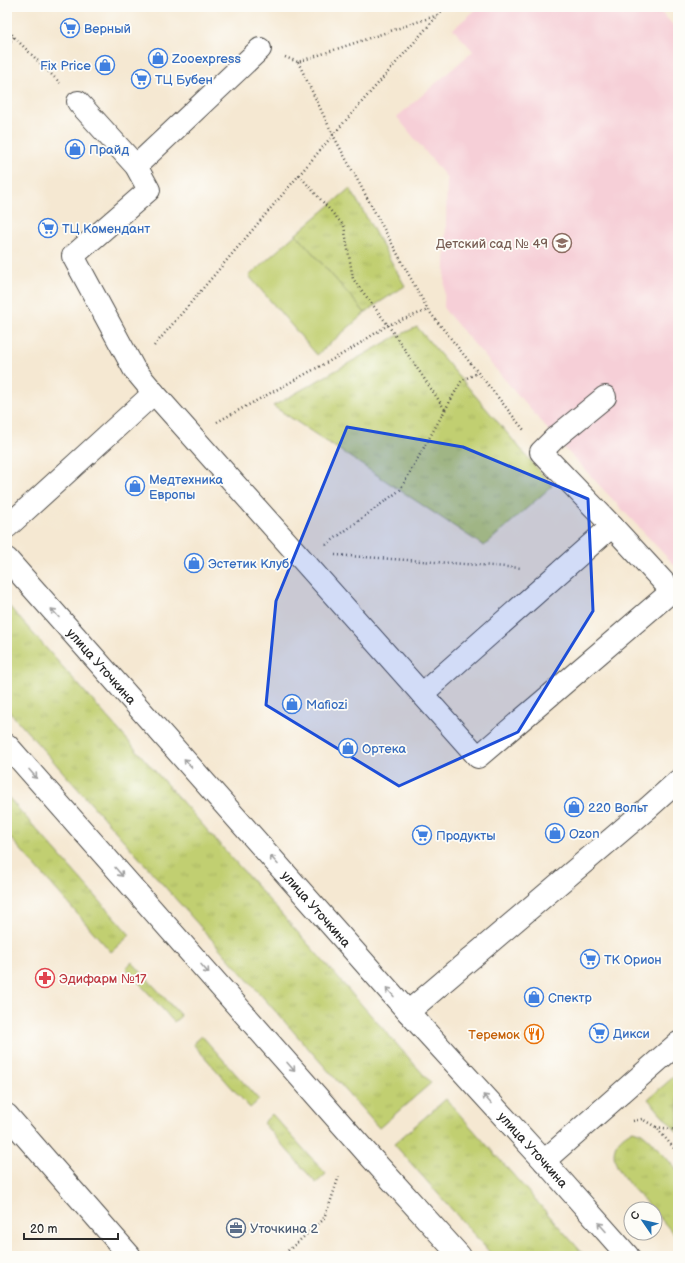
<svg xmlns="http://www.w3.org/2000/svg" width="685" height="1263" viewBox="0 0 685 1263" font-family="'Balsamiq Sans',sans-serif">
<defs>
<pattern id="grass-tufts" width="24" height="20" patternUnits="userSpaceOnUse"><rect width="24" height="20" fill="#c1cf71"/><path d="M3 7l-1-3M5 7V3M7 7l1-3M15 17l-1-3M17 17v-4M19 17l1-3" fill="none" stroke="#a6b262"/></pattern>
</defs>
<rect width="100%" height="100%" fill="#fdfcf7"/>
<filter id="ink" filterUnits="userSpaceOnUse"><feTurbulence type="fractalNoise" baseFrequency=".025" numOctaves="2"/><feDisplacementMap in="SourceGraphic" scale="8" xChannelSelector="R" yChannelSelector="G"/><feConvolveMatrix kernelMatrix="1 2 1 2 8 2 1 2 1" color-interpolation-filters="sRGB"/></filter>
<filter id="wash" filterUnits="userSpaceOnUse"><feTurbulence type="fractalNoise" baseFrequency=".012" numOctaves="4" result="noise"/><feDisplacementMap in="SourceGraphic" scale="16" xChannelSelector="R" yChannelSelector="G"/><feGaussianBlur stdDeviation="0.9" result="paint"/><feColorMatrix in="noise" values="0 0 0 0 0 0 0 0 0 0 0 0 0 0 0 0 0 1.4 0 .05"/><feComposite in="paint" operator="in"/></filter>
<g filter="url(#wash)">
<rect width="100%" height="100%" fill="#f5e8d2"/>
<path fill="#f6cfd7" d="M479 7H657L678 31V569L555 438 444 309 447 178 397 117 473 51 453 29Z"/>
<path fill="url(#grass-tufts)" stroke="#767d4e" d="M350 188 405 286 374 306 365 313 296 234Z
M417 327 552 486 484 546 273 406 395 337Z
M7 604 431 1083 379 1128 7 709Z
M7 796 130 935 111 952 7 834Z
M132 962 181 1016 174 1022 126 968Z
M202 1036 259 1100 250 1108 193 1044Z
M678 1073V1133L648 1099Z
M446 1099 585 1256H493L394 1144Z
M272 1114 326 1174 316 1183 263 1123Z
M633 1130 642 1133 652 1142 678 1171V1239L655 1212V1209H652C633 1187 589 1152 633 1130Z"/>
<path fill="#c1cf71" stroke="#767d4e" d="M296 234 365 313 317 355 249 276Z"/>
</g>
<g filter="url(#ink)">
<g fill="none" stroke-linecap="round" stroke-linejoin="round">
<g stroke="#494744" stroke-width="24">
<g id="minor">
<path d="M78 102 136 166 149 190 73 256 134 369 154 393"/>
<path d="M136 166 260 49"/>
<path d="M605 397 555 438 541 452 612 526"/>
<path d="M7 527 154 393 478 757 672 591 678 593"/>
<path id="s1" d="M7 559 408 1012 544 1161 628 1256"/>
<path d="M422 694 612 526 672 591"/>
<path d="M7 745 366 1152 460 1256"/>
<path d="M408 1012 648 808 678 781"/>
<path d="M7 1115 130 1256"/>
<path d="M544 1161 678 1043"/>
</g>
</g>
<path stroke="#494744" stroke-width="2.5" stroke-dasharray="1 3" stroke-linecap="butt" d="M7 28 14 37 60 83
M8 44 14 37
M285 57 298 62 438 15
M298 62 333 135 428 310 524 430
M299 175 344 226 353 279 388 325 446 411
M154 346 333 135 445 7
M217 422 348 351 388 325 428 310
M326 545 400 490 462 380 478 373
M335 555 522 568
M633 1121 642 1119 656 1127 678 1153
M656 1127 678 1130
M282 1256 323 1220 330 1203 339 1176"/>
<use href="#minor" stroke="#fff" stroke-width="22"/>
</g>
<defs><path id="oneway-shaft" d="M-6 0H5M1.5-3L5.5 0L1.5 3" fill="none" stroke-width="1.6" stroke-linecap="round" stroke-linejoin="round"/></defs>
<g stroke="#a0a0a0">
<use href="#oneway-shaft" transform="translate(55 613) rotate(-132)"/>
<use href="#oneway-shaft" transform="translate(188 763) rotate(-132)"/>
<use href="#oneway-shaft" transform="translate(33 774) rotate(49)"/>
<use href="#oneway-shaft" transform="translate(274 860) rotate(-132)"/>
<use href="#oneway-shaft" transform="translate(119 872) rotate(49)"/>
<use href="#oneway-shaft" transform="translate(205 969) rotate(49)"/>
<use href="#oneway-shaft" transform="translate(390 992) rotate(-131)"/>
<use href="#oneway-shaft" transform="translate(291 1067) rotate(49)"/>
<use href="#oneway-shaft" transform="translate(487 1099) rotate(-132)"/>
<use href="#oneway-shaft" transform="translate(602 1227) rotate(-132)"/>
</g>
</g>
<path fill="#1d4ed8" fill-opacity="0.2" stroke="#1d4ed8" stroke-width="3" stroke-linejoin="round" d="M347 427 463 447 588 499 593 611 518 732 399 786 266 705 276 601Z"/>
<defs>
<g id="supermarket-ring" transform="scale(1)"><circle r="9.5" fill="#fdfcf7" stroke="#3f7fe0" stroke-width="1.5"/><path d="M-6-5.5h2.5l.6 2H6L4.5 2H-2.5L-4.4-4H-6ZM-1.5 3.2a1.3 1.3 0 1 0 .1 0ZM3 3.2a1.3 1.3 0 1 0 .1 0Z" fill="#3f7fe0"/></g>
<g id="shop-ring" transform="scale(1)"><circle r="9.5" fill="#fdfcf7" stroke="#3f7fe0" stroke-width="1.5"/><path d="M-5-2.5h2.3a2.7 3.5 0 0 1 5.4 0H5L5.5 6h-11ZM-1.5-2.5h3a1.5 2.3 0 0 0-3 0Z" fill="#3f7fe0"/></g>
<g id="school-ring" transform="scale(1)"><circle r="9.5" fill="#fdfcf7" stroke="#8d6e63" stroke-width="1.5"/><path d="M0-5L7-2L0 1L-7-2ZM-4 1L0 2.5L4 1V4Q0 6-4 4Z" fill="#8d6e63"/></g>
<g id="pharmacy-ring" transform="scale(1)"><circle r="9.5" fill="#fdfcf7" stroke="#e0444e" stroke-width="1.5"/><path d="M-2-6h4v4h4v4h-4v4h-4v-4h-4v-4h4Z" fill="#e0444e"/></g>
<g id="restaurant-ring" transform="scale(1)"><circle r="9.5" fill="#fdfcf7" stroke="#e8710a" stroke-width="1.5"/><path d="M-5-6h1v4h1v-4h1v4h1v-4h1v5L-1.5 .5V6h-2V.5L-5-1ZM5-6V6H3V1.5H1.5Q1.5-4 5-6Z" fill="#e8710a"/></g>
<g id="office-ring" transform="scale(1)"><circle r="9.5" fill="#fdfcf7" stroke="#5c6f8a" stroke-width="1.5"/><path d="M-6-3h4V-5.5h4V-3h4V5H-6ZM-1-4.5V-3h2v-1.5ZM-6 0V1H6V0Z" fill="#5c6f8a"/></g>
</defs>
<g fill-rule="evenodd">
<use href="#supermarket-ring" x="70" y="28"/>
<use href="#shop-ring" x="158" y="58"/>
<use href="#shop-ring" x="105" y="65"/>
<use href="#supermarket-ring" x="141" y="79"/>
<use href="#shop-ring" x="75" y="149"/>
<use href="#supermarket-ring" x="48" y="228"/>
<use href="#school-ring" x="562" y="243"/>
<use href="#shop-ring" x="135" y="486"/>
<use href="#shop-ring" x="194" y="563"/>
<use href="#shop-ring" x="292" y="704"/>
<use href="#shop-ring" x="348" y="748"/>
<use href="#shop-ring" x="574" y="807"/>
<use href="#shop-ring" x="555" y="833"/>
<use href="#supermarket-ring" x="422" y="835"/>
<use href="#supermarket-ring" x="590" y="959"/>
<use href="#pharmacy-ring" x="45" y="978"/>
<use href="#shop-ring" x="534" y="997"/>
<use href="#supermarket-ring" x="599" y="1033"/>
<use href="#restaurant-ring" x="534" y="1034"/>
<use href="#office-ring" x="236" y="1228"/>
</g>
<g text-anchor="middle" stroke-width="3.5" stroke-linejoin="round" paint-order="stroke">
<g font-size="13" fill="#366cbe" stroke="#fdfcf7" text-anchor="start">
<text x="84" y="33">Верный</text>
<text x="172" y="63">Zooexpress</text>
<text x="91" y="70" text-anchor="end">Fix Price</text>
<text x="155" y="84">ТЦ Бубен</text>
<text x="89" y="154">Прайд</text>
<text x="62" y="233">ТЦ Комендант</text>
<text x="149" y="484">Медтехника<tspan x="149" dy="15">Европы</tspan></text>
<text x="208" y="568">Эстетик Клуб</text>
<text x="306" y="709">Mafiozi</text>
<text x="362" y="753">Ортека</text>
<text x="588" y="812">220 Вольт</text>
<text x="569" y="838">Ozon</text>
<text x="436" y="840">Продукты</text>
<text x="604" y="964">ТК Орион</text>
<text x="548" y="1002">Спектр</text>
<text x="613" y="1038">Дикси</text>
</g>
<g font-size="13" fill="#785e54" stroke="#fdfcf7" text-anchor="end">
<text x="548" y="248">Детский сад № 49</text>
</g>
<g font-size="13" fill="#2b2b2b" stroke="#fdfcf7">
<text dy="5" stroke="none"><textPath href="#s1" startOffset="143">улица Уточкина</textPath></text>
<text dy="5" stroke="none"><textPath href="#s1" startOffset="467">улица Уточкина</textPath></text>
<text dy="5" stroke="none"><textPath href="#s1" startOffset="791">улица Уточкина</textPath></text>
</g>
<g font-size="13" fill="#be3a42" stroke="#fdfcf7" text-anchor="start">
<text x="59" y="983">Эдифарм №17</text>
</g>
<g font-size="13" fill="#c56008" stroke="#fdfcf7" text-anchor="end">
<text x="520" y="1039">Теремок</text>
</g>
<g font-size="13" fill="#4e5e75" stroke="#fdfcf7" text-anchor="start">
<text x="250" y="1233">Уточкина 2</text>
</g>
</g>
<rect width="685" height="1263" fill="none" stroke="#fdfcf7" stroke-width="24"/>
<g transform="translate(643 1221) rotate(304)"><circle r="19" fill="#fdfcf7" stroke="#a9a8a5"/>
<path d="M0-3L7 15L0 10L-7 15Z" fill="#1f6fb2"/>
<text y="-6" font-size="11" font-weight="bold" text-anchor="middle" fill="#2b2b2b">С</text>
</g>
<path d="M24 1233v6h94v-6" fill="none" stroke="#2b2b2b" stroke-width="2"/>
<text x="30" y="1233" font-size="12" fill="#2b2b2b" stroke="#fdfcf7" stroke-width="3" paint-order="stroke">20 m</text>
</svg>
